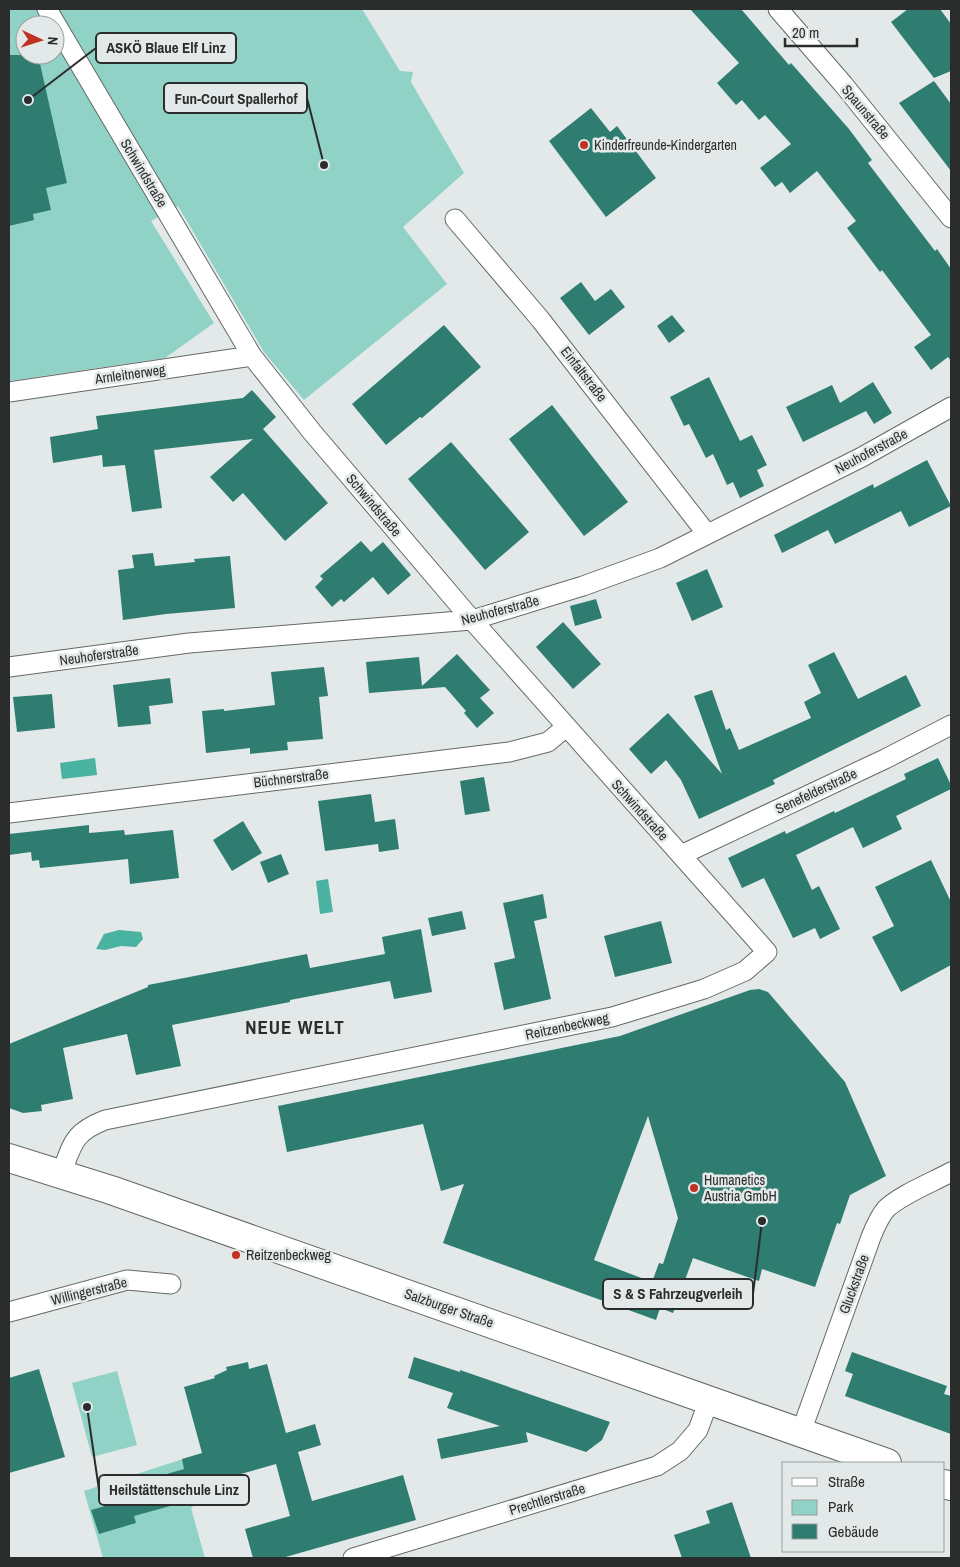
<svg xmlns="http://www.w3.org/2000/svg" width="960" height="1567" viewBox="0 0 960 1567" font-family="'Archivo Narrow',sans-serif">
<rect width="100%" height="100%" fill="#e3e9e8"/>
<path fill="#90d2c5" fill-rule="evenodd" d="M9 9H362L400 71 413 72 411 82 464 173 403 227 447 284 304 400 264 352 178 206 151 221 214 323 165 358 9 381ZM25 25H55V55H25Z
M117 1371 137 1445 92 1457 72 1383Z
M183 1459 197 1503 191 1508 205 1558H103L84 1491Z"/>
<path fill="#4ab2a1" d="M95 758 97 775 62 779 60 763Z
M328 879 333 912 320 914 316 881Z
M119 930 141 932 143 939 136 947 121 946 105 950 96 949 104 934Z"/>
<path fill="#2e7d70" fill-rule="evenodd" d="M690 9H741L789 65 791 63 849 129 872 160 868 163 935 251 937 249 951 269V361L948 357 931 370 914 347 931 335 882 270 880 272 847 228 856 221 817 171 790 193 782 182 775 187 760 168 791 144 765 115 759 120 742 100 736 105 717 83 739 63Z
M908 9H940L951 24V71L934 78 891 22Z
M9 55H38L67 183 46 188 51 210 33 214 34 220 9 226Z
M934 81 951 104V171L899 103Z
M591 108 610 132 617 126 656 178 606 217 549 141Z
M581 282 595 301 611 289 625 307 589 335 560 298Z
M672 315 685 331 669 343 657 326Z
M444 325 481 367 422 418 420 417 386 445 352 404Z
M709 377 740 441 752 435 767 465 757 470 764 486 740 498 733 482 727 485 713 454 706 458 689 424 684 426 670 397Z
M873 382 892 413 874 424 866 411 803 442 786 407 832 385 840 403Z
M252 390 276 417 263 429 328 503 285 541 243 493 233 502 210 477 253 439 154 450 162 508 132 512 125 465 103 467 102 455 53 463 50 437 98 429 96 416 243 398Z
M552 405 628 502 584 536 509 439Z
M451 442 529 532 485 570 408 479Z
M927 460 951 506 909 527 901 511 835 544 828 530 782 553 774 535 873 484 874 488Z
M361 541 371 552 383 542 411 575 388 595 373 577 344 602 341 599 332 607 315 587 323 579 320 576Z
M153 553 155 566 195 562 194 559 230 556 235 608 166 614 123 620 118 570 134 568 132 555Z
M707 569 723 607 692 621 676 583Z
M596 599 602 618 575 626 570 606Z
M563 622 601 664 573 689 536 647Z
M834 652 858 699 906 675 921 706 773 780 775 784 699 819 681 780 666 760 651 774 629 749 668 713 722 774 694 696 712 690 726 730 730 728 739 750 811 718 804 702 821 693 808 665Z
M457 654 490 690 480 698 494 713 477 728 464 713 466 711 445 687 369 693 366 662 419 657 422 686Z
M324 667 328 696 319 697 323 739 287 742 288 750 250 754V748L206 753 202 711 224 709V711L275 705 271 672Z
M170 678 173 703 149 706 151 724 118 727 113 685Z
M52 694 55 728 17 732 13 697Z
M938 758 951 785V789L896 816 902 829 863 848 853 827 796 855 812 890 819 886 840 929 820 939 815 928 793 938 764 878 742 888 728 858 785 831 786 834 834 811 835 813 906 779 904 774Z
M484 777 490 811 465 815 460 781Z
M371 794 375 822 395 819 399 849 379 852 378 844 325 851 318 801Z
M243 821 262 853 232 871 213 840Z
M89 825V833L124 830 125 835 173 830 179 878 130 884 128 859 40 868 39 860 32 861 31 852 9 855V834Z
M281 854 289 874 268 883 260 862Z
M931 860 951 902V965L901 992 872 937 894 926 875 887Z
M543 894 547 918 534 921 551 999 504 1010 494 963 515 958 503 903Z
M462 911 466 929 432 936 428 918Z
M661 921 672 963 615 977 604 936Z
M421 929 432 992 394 999 390 981 290 1000V1002L172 1025 181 1066 136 1075 127 1034 63 1048 73 1099 41 1105 42 1111 23 1113 9 1108V1044L148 987V985L307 954 310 968 385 954 382 937Z
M759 989 768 992 845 1082 886 1176 850 1195 840 1224 837 1223 815 1287 762 1269 759 1281 693 1258 673 1313 660 1308 656 1320 443 1243 464 1184 441 1191 423 1124 287 1152 278 1106 620 1036 750 990ZM648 1116 678 1218 663 1264 659 1263 652 1282 594 1260Z
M852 1352 947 1386 944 1394 951 1396V1434L845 1396 853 1374 845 1371Z
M414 1357 460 1372V1370L610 1422 602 1440 586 1452 526 1432 528 1442 441 1459 437 1439 500 1426 447 1408 453 1393 408 1378Z
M248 1362 249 1369 267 1364 286 1433 315 1424 321 1445 298 1452 312 1501 403 1475 416 1520 282 1558H253L245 1529 290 1516 276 1464 205 1484 207 1490 179 1497 181 1503 134 1516 136 1523 99 1534 91 1510 116 1503 113 1492 137 1485 136 1483 184 1469 182 1459 202 1453 184 1387 215 1378 214 1376 227 1370 226 1367Z
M39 1369 65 1457 9 1473V1378Z
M732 1502 751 1558H682L674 1535 710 1523 706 1511Z"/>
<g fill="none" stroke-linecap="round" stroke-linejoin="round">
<g stroke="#646968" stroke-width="21">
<path id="street" d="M47 9 252 356 312 432 472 620 767 952 745 971 704 989 612 1017 105 1120C72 1133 73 1144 61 1174
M778 9 843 84 951 218
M455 219 540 319 707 534
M9 392 252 356
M9 667 189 643 472 620 583 586 660 558 862 457 951 407
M9 813 509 752 548 742 566 727
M681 855 885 759 951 725
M9 1312 127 1280 171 1284
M801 1432 871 1237C875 1227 879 1217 886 1209 900 1195 933 1182 951 1172
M353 1558 657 1466 680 1451 698 1430 709 1400"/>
</g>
<g stroke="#646968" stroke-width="30">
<path id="primary" d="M9 1158 111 1190 887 1463
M944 1484 951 1486"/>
</g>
<use href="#street" stroke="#fff" stroke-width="19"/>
<use href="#primary" stroke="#fff" stroke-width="28"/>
</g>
<g fill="#bf3222" stroke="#e3e9e8" stroke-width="2">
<circle cx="584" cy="145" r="5"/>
<circle cx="694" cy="1188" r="5"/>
<circle cx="236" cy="1255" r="5"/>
</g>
<g text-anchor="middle" stroke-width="5" stroke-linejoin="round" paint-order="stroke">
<g font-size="14" fill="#2b2d2d" stroke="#e3e9e8">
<text transform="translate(866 112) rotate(50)" y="5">Spaunstraße</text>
<text transform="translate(144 173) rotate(59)" y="5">Schwindstraße</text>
<text transform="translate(130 374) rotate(-8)" y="5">Arnleitnerweg</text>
<text transform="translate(584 374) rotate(52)" y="5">Einfaltstraße</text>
<text transform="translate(871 451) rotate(-28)" y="5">Neuhoferstraße</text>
<text transform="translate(374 505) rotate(50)" y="5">Schwindstraße</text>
<text transform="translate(500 610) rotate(-15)" y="5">Neuhoferstraße</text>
<text transform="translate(99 655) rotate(-8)" y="5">Neuhoferstraße</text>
<text transform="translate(291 778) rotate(-7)" y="5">Büchnerstraße</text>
<text transform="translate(816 791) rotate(-25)" y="5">Senefelderstraße</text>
<text transform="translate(640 810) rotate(48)" y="5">Schwindstraße</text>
<text transform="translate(567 1026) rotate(-12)" y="5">Reitzenbeckweg</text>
<text transform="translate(854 1284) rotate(-70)" y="5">Gluckstraße</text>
<text transform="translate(89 1291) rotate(-14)" y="5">Willingerstraße</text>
<text transform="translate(449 1308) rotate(19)" y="5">Salzburger Straße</text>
<text transform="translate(547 1499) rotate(-17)" y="5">Prechtlerstraße</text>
</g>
<g font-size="14" fill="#2b2d2d" stroke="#e3e9e8" text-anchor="start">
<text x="594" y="150">Kinderfreunde-Kindergarten</text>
<text x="704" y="1185">Humanetics<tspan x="704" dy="16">Austria GmbH</tspan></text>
<text x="246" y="1260">Reitzenbeckweg</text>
</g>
<g font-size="19" font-weight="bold" letter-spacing="1" fill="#2b2d2d" stroke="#e3e9e8">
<text x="295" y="1034">NEUE WELT</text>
</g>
</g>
<path fill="none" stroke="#2b2d2d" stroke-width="2" d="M28 100L96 48M324 165L307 98M762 1221L753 1294M87 1407L99 1490"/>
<g fill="#2b2d2d" stroke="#e3e9e8" stroke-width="2">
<circle cx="28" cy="100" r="5"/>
<circle cx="324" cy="165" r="5"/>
<circle cx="762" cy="1221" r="5"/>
<circle cx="87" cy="1407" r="5"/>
</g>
<g fill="#e3e9e8" stroke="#2b2d2d" stroke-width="2">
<rect x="96" y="33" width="140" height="30" rx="5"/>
<rect x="164" y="83" width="143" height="30" rx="5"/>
<rect x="603" y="1279" width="150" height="30" rx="5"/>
<rect x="99" y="1475" width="150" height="30" rx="5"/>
</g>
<g font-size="15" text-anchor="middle" font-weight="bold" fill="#2b2d2d">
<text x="166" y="53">ASKÖ Blaue Elf Linz</text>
<text x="236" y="104">Fun-Court Spallerhof</text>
<text x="678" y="1299">S &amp; S Fahrzeugverleih</text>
<text x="174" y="1495">Heilstättenschule Linz</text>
</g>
<rect width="960" height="1567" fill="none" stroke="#2b2d2d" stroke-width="20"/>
<rect x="782" y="1462" width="162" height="90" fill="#e3e9e8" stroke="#999e9d"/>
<rect x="792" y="1478" width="25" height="8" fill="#ffffff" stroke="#999e9d"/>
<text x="828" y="1487" font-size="15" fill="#2b2d2d">Straße</text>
<rect x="792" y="1500" width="25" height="15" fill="#90d2c5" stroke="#999e9d"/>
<text x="828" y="1512" font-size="15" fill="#2b2d2d">Park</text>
<rect x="792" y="1524" width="25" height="15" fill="#2e7d70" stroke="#999e9d"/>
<text x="828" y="1537" font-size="15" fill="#2b2d2d">Gebäude</text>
<g transform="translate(40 40) rotate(94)"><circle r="24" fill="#e3e9e8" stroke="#999e9d"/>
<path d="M0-4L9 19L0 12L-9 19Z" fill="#bf3222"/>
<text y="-8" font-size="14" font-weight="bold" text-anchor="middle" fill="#2b2d2d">N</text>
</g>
<path d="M785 38v8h72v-8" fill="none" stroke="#2b2d2d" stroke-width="2.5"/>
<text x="792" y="38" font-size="15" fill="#2b2d2d" stroke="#e3e9e8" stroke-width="4" paint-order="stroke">20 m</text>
</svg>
